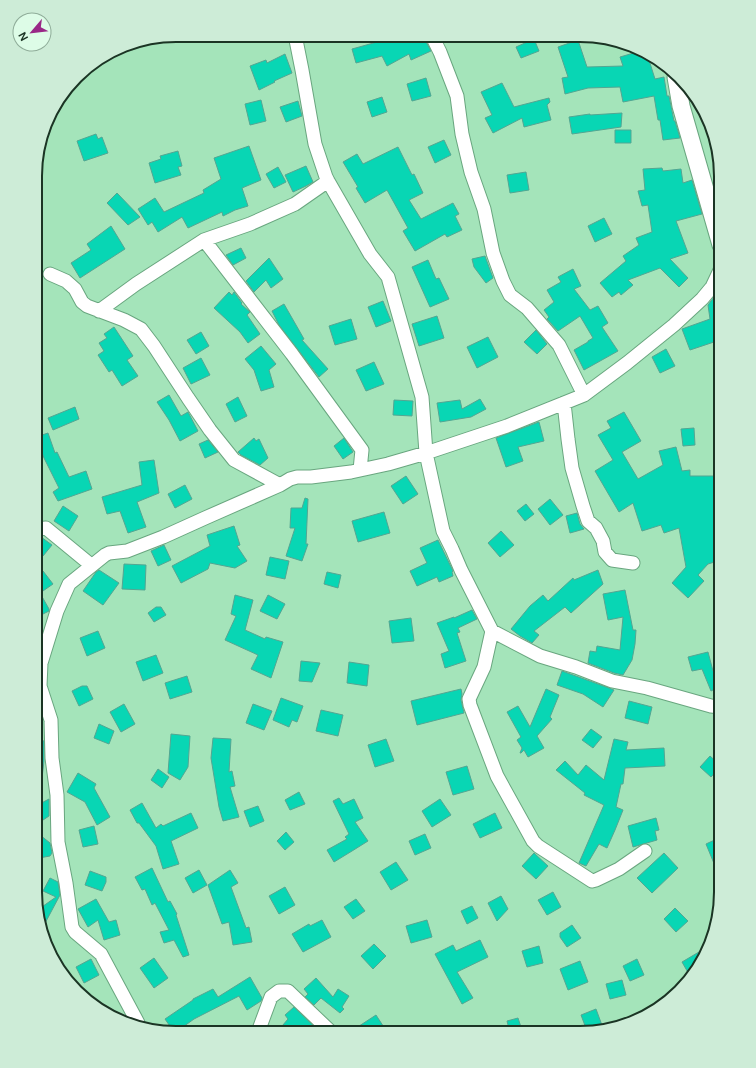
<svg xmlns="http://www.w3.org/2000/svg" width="756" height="1068" viewBox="0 0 756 1068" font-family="'DM Sans',sans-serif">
<rect width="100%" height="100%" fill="#a4e4ba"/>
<path fill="#08d6b4" stroke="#53a692" d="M373 36H424L425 40 431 51 411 60 409 54 387 66 382 56 356 63 352 49 377 42Z
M534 39 539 51 521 58 516 47Z
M578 40 587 67 623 66 620 57 637 52 648 57 655 79 664 77 667 96H669L674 121H675L680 138 663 140 660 120H658L654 96 623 102 620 87 588 88 565 94 562 78 568 77 558 47Z
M285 54 292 73 274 81 275 82 259 90 250 66 266 60 267 63Z
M426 78 431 96 412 101 407 84Z
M502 83 514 107 549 98 550 102 547 105 551 120 524 127 522 118 493 133 485 118 492 115 481 92Z
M382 97 387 112 372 117 367 102Z
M261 100 266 121 250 125 245 104Z
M298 101 302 116 286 122 280 107Z
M622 113 621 127 572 134 569 117 590 114V115Z
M615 130H631V143H615Z
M96 134 98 139 102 137 108 153 84 161 77 141Z
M444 140 451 155 435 163 428 147Z
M249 146 261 180 242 188 248 206 235 210 223 216 222 212 188 228 182 217 158 232 152 222 148 225 138 209 155 198 164 212 204 193 203 190 221 179 214 158Z
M398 147 412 175 414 174 423 193 409 200 421 219 453 203 459 214 455 216 462 230 447 237 445 234 415 251 403 231 408 228 387 190 365 203 356 188 358 187 343 162 357 154 363 164Z
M178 151 182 166 178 167 181 175 155 183 149 163 161 159 160 156Z
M306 166 313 182 306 186 293 192 285 175Z
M278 167 286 182 274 188 266 174Z
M662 168 663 171 681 169 683 183 692 180 702 214 676 221 688 253 670 259 688 278 679 287 660 268 628 280 633 285 621 295 619 292 612 297 600 283 626 261 623 256 639 245 636 238 652 232 648 205 642 206 638 191 645 190 643 169Z
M526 172 529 190 510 193 507 175Z
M117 193 140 217 128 225 107 203Z
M604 218 612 234 595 242 588 226Z
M111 226 125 249 80 278 71 263 91 250 87 244Z
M241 248 246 258 233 265 226 255Z
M485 256 493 278 486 283 474 267 472 259Z
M269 258 283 279 271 288 266 280 254 292 246 281Z
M428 260 436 279 439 278 449 299 430 307 412 267Z
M573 269 581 286 574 289 590 310 598 306 608 323 602 327 618 351 584 370 574 350 588 342V341L593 338 580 316 558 331 547 319 549 317 544 310 554 302 547 290 561 282 558 277Z
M229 292 232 295 234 292 242 303 241 304 250 312 247 315 260 334 248 343 240 332 214 308Z
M721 296V344L715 345 714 342 690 350 682 329 710 319 708 305 714 297Z
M383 301 391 321 376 327 368 307Z
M284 304 304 339 302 340 328 369 319 377 279 325 272 311Z
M437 316 444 338 419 346 412 324Z
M351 319 357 339 335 345 329 326Z
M114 327 133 356 127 360 138 376 122 386 112 370 109 372 98 355 104 351 99 343 107 338 104 334Z
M536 330 547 344 537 354 524 342Z
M201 332 209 346 196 354 187 340Z
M488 337 498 357 477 368 467 347Z
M261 346 276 364 269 370 274 387 261 391 254 370 245 359Z
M666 349 675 366 660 373 652 357Z
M201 358 210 375 191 384 183 368Z
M374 362 384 384 366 391 356 370Z
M169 395 181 416 188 412 198 431 180 441 169 420 157 402Z
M238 397 247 416 235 422 226 404Z
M480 399 486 409 471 417 440 422 437 403 460 400 462 409Z
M394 400 413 401 412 416 393 415Z
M75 407 79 419 53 430 48 418Z
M624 412 641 441 622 452 638 479 663 465 659 451 676 447 682 471 690 470V476H721V560L708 564 698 575 704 581 688 598 672 583 686 567 679 528 664 533 661 525 642 531 633 503 619 512 595 471 613 460 598 435 611 428 607 421Z
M539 422 544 441 518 447 523 461 506 467 496 438Z
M694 428 695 445 683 446 681 429Z
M48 433 55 453 57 452 69 477 86 471 92 489 58 501 53 492 59 488 44 458 36 437Z
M254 438 256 441 259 439 268 458 260 465 241 455 238 452Z
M344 438 353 452 343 459 334 446Z
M208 440 218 452 205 458 199 444Z
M154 460 159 493 137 502 146 527 128 533 120 511 107 514 102 497 142 485 139 462Z
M406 476 418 494 403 504 391 486Z
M185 485 192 499 175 508 168 494Z
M305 498 308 499 306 544H308L302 561 286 556 295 528H290L291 508H302Z
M550 499 563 515 550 525 538 509Z
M526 504 534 514 525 521 517 511Z
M63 506 78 516 69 531 54 521Z
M384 512 390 533 358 542 352 521Z
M577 513 580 524 584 529 570 533 566 516Z
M234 526 240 545 237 546 247 561 235 568 210 563 208 569 181 583 172 566 210 546 207 535Z
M501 531 514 545 500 557 488 543Z
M36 537H41L52 545 43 556 36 550Z
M438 540 453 571 452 572 453 576 439 582 437 577 417 586 410 571 427 563 420 548Z
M164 545 171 560 158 566 151 551Z
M270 557 289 561 285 579 266 575Z
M124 564 146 565 145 590 122 589Z
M99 570 119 583 103 605 83 591 96 572Z
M598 570 603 584 571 613 565 607 534 631 539 635 532 643 520 636 511 629 530 606 543 595 548 601 573 578 574 580Z
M43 571 53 584 40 593 49 609V611L35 618 36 576Z
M327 572 341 575 338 588 324 584Z
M625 590 633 630H636L635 644 632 660 623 675 614 673 588 663 590 651 596 652 597 646 620 650 623 617 608 620 603 594Z
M235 595 253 600 245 630 265 639 266 637 283 642 271 678 251 669 258 655 225 640 236 616 231 614Z
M268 595 285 604 277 619 260 611Z
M156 607H161L166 615 154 622 148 613Z
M472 610 477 619 458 628 460 632 457 633 466 661 445 668 441 654 449 651 437 623 454 617V618Z
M411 618 414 641 392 643 389 621Z
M98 631 105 648 87 656 80 638Z
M708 652 713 671 721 668V686L711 691 702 669 692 671 688 657Z
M156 655 163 673 143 681 136 662Z
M301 661 320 663 312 682 299 681Z
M349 662 369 665 367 686 347 683Z
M562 671 609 688 614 690 603 707 583 694 557 685Z
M187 676 192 692 170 699 165 683Z
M82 686H87L93 699 79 706 72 691Z
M461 689 462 694 461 700 464 713 417 725 411 701Z
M546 689 559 695 550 717 552 719 537 736 544 748 528 757 524 750 521 753H520L522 748 517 740 521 737 507 712 518 706 530 727Z
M281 698 303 706 297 722 292 720 289 727 273 720Z
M629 701 652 707 648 724 625 718Z
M124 704 135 724 121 732 110 712Z
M253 704 272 711 264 730 246 723Z
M321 710 343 715 338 736 316 731Z
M99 724 114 731 109 744 94 738Z
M591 729 602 737 593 748 582 740Z
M171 734 190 736 188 767 180 780 168 773Z
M213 738 231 739 229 772 232 771 235 786 230 787 239 817 223 821 219 807 211 758Z
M35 739 44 741V761L42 778 35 777Z
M386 739 394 761 375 767 368 745Z
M614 739 628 742 626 750 664 748 665 766 625 768 623 784H621L616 807 623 810 615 830 607 848 599 844 586 866 579 863 604 805 584 795 585 793 556 770 565 761 578 775 586 765 604 780Z
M710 756 721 766 711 777 700 767Z
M467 766 474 789 453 795 446 772Z
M158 769 169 777 162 788 151 780Z
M78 773 96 784 94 788 110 817 97 825 85 802 67 792Z
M299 792 305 804 290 810 285 800Z
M339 798 343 804 354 799 363 818 355 822 368 841 352 851 334 862 327 850 347 839 345 837 349 834 333 801Z
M49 799V816L43 820 36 806Z
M440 799 451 815 432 827 422 811Z
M142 803 156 828 161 824 163 826 191 813 198 828 171 841 179 864 163 869 156 846 139 823H137L130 810Z
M258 806 264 821 250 827 244 811Z
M495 813 502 828 480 838 473 824Z
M656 818 659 830 655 831 657 840 633 847 628 826Z
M94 826 98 844 83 847 79 830Z
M286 832 294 842 285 850 277 841Z
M425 834 431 848 415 855 409 841Z
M40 835 50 843 52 853 50 856 39 858 35 855V841Z
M721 837V878H720L706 844Z
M534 853 548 866 536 879 522 866Z
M664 853 678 868 652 893 637 878Z
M396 862 408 880 391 890 380 872Z
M152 868 168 902 170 901 177 914 176 915 189 955 183 957 174 940 164 943 160 932 169 930 155 903 152 905 145 889 142 890 135 877Z
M199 870 207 885 193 893 185 878Z
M230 870 238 883 231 887 246 928 249 927 252 942 233 945 229 922 222 924 208 885Z
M90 871 106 877V882L102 891 85 885Z
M50 878 58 882 60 895 43 927 39 909 56 897 43 891Z
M285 887 295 905 279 914 269 896Z
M553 892 561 907 547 915 538 900Z
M501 896 508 909 497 921 488 903Z
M96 899 109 922 116 920 120 935 104 940 98 920 88 927 78 909Z
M356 899 365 911 353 919 344 907Z
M472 906 478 918 467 924 461 911Z
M675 908 688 921 676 932 664 919Z
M322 920 331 937 303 952 292 934 309 924 310 926Z
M427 920 432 937 411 943 406 926Z
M572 925 581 938 567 947 560 937V933Z
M480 940 488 957 457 972 473 998 462 1004 435 954 453 945 456 951Z
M374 944 386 956 373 969 361 956Z
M539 946 543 963 527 967 522 951Z
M704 949 697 970 690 976 682 962Z
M154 958 168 978 154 988 140 968Z
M91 959 99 975 84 983 76 967Z
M637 959 644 975 630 981 623 966Z
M580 961 588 982 568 990 560 969Z
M250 977 262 998 261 1001 247 1010 239 996 194 1019 176 1032H174L165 1019 193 1000V999L213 989 218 997Z
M316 978 333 997 338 989 349 996 342 1007 344 1009 340 1013 321 998 314 1005 305 997 308 994 304 989Z
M622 980 626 995 610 999 606 984Z
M294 1007 320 1032H277L288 1019 285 1015Z
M596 1009 603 1028 587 1031 581 1015Z
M376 1015 387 1032H350Z
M518 1018 523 1033H510L507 1021Z"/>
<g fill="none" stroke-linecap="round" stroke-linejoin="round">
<g stroke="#69a67f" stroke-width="15">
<path id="minor" d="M295 35 302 70 315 144 326 177 328 181 370 254 388 277 422 397 426 453 443 531 452 549 461 570 492 631 540 656 576 667 612 681 647 688 711 706 721 707
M432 36 440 52 457 96 462 134 471 172 484 209 493 253 503 281 510 295 527 308 559 345 584 395
M204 240 292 354 362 450 360 470
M50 274 66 281 75 289 82 302 87 306 124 320 141 329 154 346 188 398 210 430 234 460 280 485
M99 311 136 284 204 240 250 224 295 204 328 181
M564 403 568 439 572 468 583 506 588 521 596 528 603 541 605 552 612 560 633 563
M36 529 46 528 91 565
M492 631 484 667 469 699 470 705 497 776 533 841 538 846 592 881 596 880 619 869 645 851
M40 686 51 720 52 758 57 795 58 842 66 883 72 927 75 932 101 954 138 1023
M35 696 40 686 41 663 57 611 69 584 105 555 109 553 127 551 163 537 205 518 280 485 290 479 297 477H311L351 472 388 464 426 453 507 426 584 395 627 363 674 325 702 299 712 287 721 268
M258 1032 271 997 279 991H288L331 1032"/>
</g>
<g stroke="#69a67f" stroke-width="19">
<path id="tertiary" d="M676 77 681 106 721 245"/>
</g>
<use href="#minor" stroke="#fff" stroke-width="13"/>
<use href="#tertiary" stroke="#fff" stroke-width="17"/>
</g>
<path d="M0 0H756V1068H0ZM176 42H580A134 134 0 0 1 714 176V892A134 134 0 0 1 580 1026H176A134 134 0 0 1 42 892V176A134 134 0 0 1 176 42Z" fill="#cdecd7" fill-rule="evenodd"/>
<path fill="none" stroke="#1b3424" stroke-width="2" d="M176 42H580A134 134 0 0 1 714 176V892A134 134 0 0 1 580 1026H176A134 134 0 0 1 42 892V176A134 134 0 0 1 176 42Z"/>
<g transform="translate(32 32) rotate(242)"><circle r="19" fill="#ddfce7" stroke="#8fac99"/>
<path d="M0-3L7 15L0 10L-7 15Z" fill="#992887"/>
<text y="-6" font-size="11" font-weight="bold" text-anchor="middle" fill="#1b3424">N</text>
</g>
</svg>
